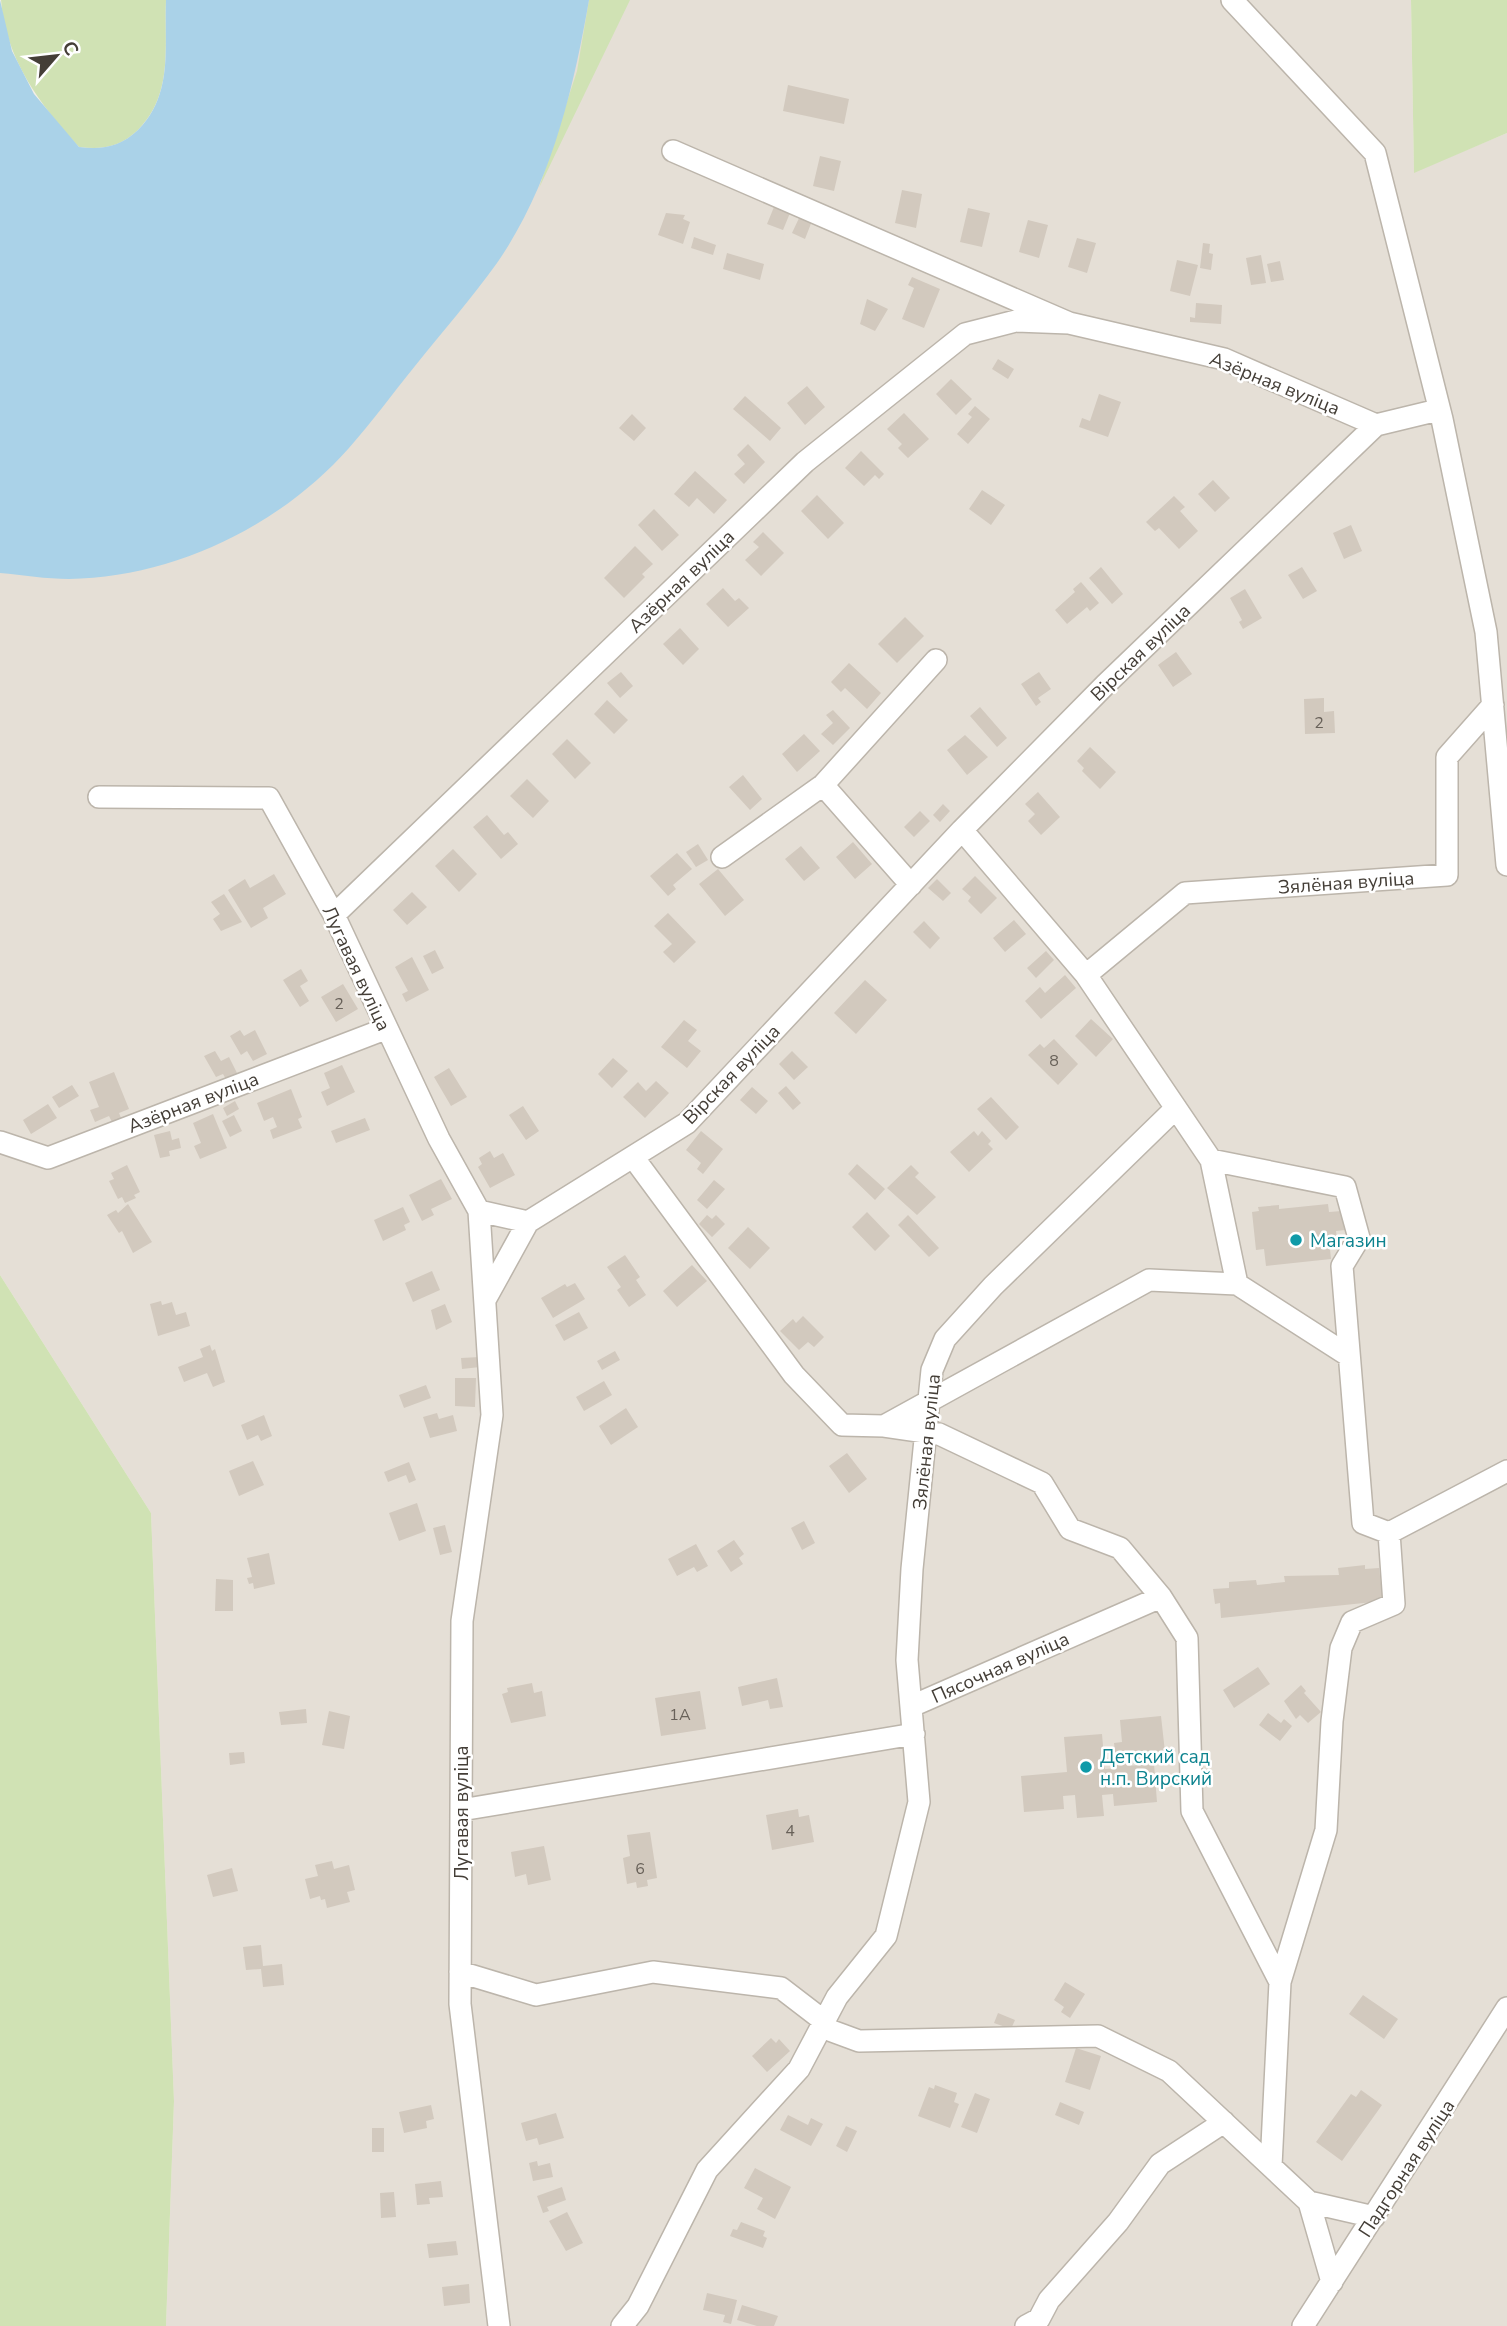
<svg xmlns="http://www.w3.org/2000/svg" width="1507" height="2326" viewBox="0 0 1507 2326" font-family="'Nunito Sans',sans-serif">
<rect width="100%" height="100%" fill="#f2eee7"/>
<path fill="#e5dfd6" d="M461 0H1411L1414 172 1507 133V2326H166L174 2101 151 1513 0 1275V438Z"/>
<path fill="#d0e2b4" d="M1 0H166C164 45 174 94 138 130 120 147 103 150 79 147 40 105 5 58 1 0Z
M589 0H630L539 188 577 71Z
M1411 0H1507V133L1414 173Z
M0 1275 151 1513 174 2101 166 2326H0Z"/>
<path fill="#aad2e8" d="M0 0 12 51 34 94 79 147C102 150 120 147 138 130 174 94 164 46 166 0H589C573 91 551 185 497 263 472 298 442 332 415 366 393 393 372 422 349 448 280 526 173 578 69 579 46 579 23 575 0 573Z"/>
<path fill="#d2c9be" d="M788 85 849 99 844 124 783 111Z
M820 156 841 161 834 191 813 186Z
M902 190 922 194 916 228 895 223Z
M774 207 790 213 783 230 767 224Z
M968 208 990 213 982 247 960 242Z
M666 213 685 215 683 219 690 222 683 244 658 235Z
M800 216 812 221 805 239 792 233Z
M1028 220 1048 225 1039 258 1019 252Z
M694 237 716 245 713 255 691 248Z
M1077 238 1096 243 1087 273 1068 267Z
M1203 243 1210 244 1209 253 1213 254 1211 270 1200 268Z
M727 253 764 264 760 280 723 269Z
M1261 255 1266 283 1251 285 1246 258Z
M1177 260 1198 265 1190 296 1170 291Z
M1280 261 1284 280 1271 282 1267 264Z
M912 277 940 289 924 328 902 319 914 288 908 285Z
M867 299 888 309 875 331 860 324Z
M1196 303 1222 305 1221 324 1190 322V317L1195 318Z
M998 359 1014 369 1008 379 992 369Z
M951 379 972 399 956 415 936 394Z
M807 386 825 407 805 425 787 403Z
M1099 394 1121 402 1108 437 1079 427 1082 418 1090 421Z
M745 396 781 428 770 441 733 409Z
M975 406 990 419 968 444 957 434 972 417 968 414Z
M904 413 929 439 908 458 898 448 902 444 887 429Z
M632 414 646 428 634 441 619 428Z
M748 444 765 462 744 484 734 474 745 464 737 455Z
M861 451 884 474 879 479 875 475 864 486 845 468Z
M695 471 727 500 714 514 697 498 689 507 674 494Z
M1213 480 1230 498 1215 512 1198 494Z
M982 490 1005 505 991 525 969 509Z
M817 495 844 523 828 539 801 511Z
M1174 496 1185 507 1180 511 1198 531 1179 549 1159 528 1155 531 1146 522Z
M654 509 679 535 662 551 638 525Z
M1351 525 1362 551 1344 559 1333 533Z
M763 532 784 553 761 576 745 560 759 547 753 542Z
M635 546 653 564 642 574 645 577 624 598 604 578Z
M1101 567 1123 594 1112 604 1089 578Z
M1302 567 1317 591 1303 599 1288 575Z
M1081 582 1099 603 1090 611 1087 607 1067 624 1055 610 1075 592 1073 589Z
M723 588 735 601 739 598 749 608 728 627 706 604Z
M1245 589 1262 618 1243 629 1239 622 1242 620 1230 598Z
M905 617 924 636 897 663 878 644Z
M680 628 699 649 683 665 663 644Z
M1176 652 1192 674 1173 687 1158 665Z
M849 663 881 693 867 709 845 688 841 692 831 682Z
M621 672 633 686 620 698 607 683Z
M1039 672 1051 689 1038 698 1041 702 1036 706 1021 684Z
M1324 698V712L1334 711 1335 733 1305 734 1304 699Z
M607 700 628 720 614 734 594 714Z
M980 707 1007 738 997 747 970 716Z
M833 710 850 728 833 745 821 734 833 723 826 715Z
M804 734 820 751 797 772 782 754Z
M965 735 988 757 967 775 947 750Z
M567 739 591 763 575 779 552 754Z
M1090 747 1116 772 1100 789 1082 771 1084 768 1077 761Z
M743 775 762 799 750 810 729 787Z
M527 779 549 801 533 818 510 796Z
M1038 792 1060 817 1041 835 1028 821 1035 814 1025 804Z
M943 804 950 811 940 822 933 815Z
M920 811 930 821 914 837 904 827Z
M487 815 504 835 508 832 518 844 501 859 473 827Z
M853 842 872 864 855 879 836 857Z
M698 844 708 860 696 867 686 852Z
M801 846 820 868 804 881 785 859Z
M453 849 477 874 459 892 435 866Z
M677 853 692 869 673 885 676 889 668 896 650 876Z
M718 869 744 900 725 916 699 884Z
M274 874 286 894 263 908 268 918 251 928 228 890 245 879 250 888Z
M975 876 997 898 981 914 968 901 971 897 962 889Z
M937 879 951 893 943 901 928 888Z
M412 892 427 907 407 925 393 910Z
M224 894 242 922 221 931 213 919 220 914 211 902Z
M668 913 696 942 674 963 663 952 672 944 654 926Z
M1014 920 1026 934 1005 952 993 938Z
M924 921 940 938 930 949 913 932Z
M435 950 444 968 432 974 423 956Z
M1046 951 1054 960 1036 978 1027 968Z
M412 957 429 990 406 1002 402 994 408 991 395 967Z
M301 969 308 981 300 986 309 1001 300 1007 283 980Z
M1065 975 1076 988 1041 1019 1025 1001 1040 987 1045 993Z
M865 980 887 1000 856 1034 834 1013Z
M343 984 358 1009 336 1022 321 997Z
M1091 1019 1113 1039 1096 1057 1075 1036Z
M684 1020 697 1030 688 1041 701 1051 687 1068 661 1047Z
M240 1030 244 1036 255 1030 267 1054 253 1061 247 1051 241 1055 230 1036Z
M1054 1039 1078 1064 1058 1085 1028 1055 1040 1044 1044 1048Z
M215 1051 221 1061 229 1057 238 1075 227 1081 223 1074 216 1077 204 1056Z
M792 1051 808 1067 794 1080 779 1064Z
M613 1058 628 1071 612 1088 598 1074Z
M342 1065 355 1092 327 1106 321 1092 330 1088 324 1073Z
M449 1068 467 1097 451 1106 434 1077Z
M114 1072 129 1109 119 1113 121 1118 112 1122 109 1116 95 1122 90 1110 99 1107 89 1082Z
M656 1081 669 1093 645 1118 623 1097 638 1082 646 1091Z
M72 1085 79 1096 59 1108 52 1097Z
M786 1086 801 1103 793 1110 778 1093Z
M752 1087 768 1101 756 1114 740 1100Z
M291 1089 302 1117 298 1119 302 1128 273 1139 270 1130 277 1127 273 1117 264 1121 257 1103Z
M991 1097 1019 1127 1006 1140 977 1109Z
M235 1101 239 1109 227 1116 223 1108Z
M48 1104 57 1118 31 1134 23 1120Z
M523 1106 539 1131 526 1140 509 1115Z
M213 1114 227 1148 200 1159 194 1146 201 1143 193 1123Z
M234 1115 242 1131 230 1137 222 1121Z
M365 1118 370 1130 336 1143 331 1131Z
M170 1131 172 1140 179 1138 181 1148 169 1151 170 1156 160 1158 154 1135Z
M701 1131 723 1149 703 1174 697 1169 701 1163 686 1150Z
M974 1131 978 1136 982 1131 991 1141 988 1144 993 1149 969 1172 950 1152Z
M490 1151 494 1158 503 1153 515 1175 490 1188 478 1167 482 1164 479 1158Z
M857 1164 885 1189 875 1200 848 1174Z
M127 1165 140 1192 134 1195 136 1198 125 1203 122 1197 118 1199 109 1181 114 1179 111 1173Z
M911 1165 919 1173 915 1177 936 1197 917 1215 887 1188Z
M441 1179 452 1199 431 1209 434 1215 422 1221 409 1195Z
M714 1180 725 1189 707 1209 697 1200Z
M128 1204 152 1242 133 1253 122 1231 119 1233 107 1215 116 1210 118 1213Z
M1328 1204 1329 1212 1342 1211 1345 1230 1336 1231 1338 1248 1330 1249 1331 1259 1266 1266 1264 1249 1256 1250 1252 1212 1259 1211 1258 1207 1279 1205V1209Z
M403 1207 410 1222 404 1225 406 1230 383 1241 374 1220Z
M867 1212 890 1236 875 1251 852 1227Z
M707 1215 712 1219 716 1215 725 1224 712 1237 699 1224Z
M908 1215 939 1248 929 1257 898 1225Z
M748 1227 770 1248 750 1269 728 1248Z
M625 1255 640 1277 636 1280 646 1295 629 1307 617 1290 621 1287 607 1267Z
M692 1265 707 1281 677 1307 663 1291Z
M432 1271 440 1290 413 1302 405 1283Z
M575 1283 585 1299 553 1318 541 1298 565 1284 567 1287Z
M161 1301 162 1305 172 1302 176 1315 186 1312 190 1326 158 1336 150 1304Z
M445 1304 452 1322 436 1330 431 1310Z
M579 1312 588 1328 564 1341 555 1325Z
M803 1316 824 1337 814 1347 808 1342 799 1350 780 1331 793 1319 796 1323Z
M210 1345 212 1351 215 1349 225 1382 213 1387 207 1373 184 1382 178 1367 203 1357 200 1349Z
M615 1351 620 1360 602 1370 597 1361Z
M480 1357V1367L462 1369 461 1358Z
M455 1378H476L475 1407 455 1406Z
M604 1381 612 1395 584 1411 576 1397Z
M426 1385 431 1398 404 1408 399 1395Z
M626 1408 638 1427 611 1445 599 1426Z
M437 1413 439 1419 453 1415 457 1431 430 1438 423 1417Z
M264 1415 272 1436 261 1441 258 1435 247 1440 241 1425Z
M847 1453 867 1479 849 1493 829 1466Z
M253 1461 264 1485 239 1496 229 1471Z
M409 1462 416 1480 409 1483 406 1475 388 1482 384 1472Z
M417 1503 426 1531 399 1541 389 1513Z
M804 1521 815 1543 802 1550 791 1528Z
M445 1525 452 1552 440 1555 433 1528Z
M734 1540 744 1554 739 1558 743 1564 731 1572 717 1551Z
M696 1544 708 1566 697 1572 694 1567 677 1576 668 1559Z
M269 1553 275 1584 254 1589 253 1583 249 1584 247 1578 252 1577 247 1558Z
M1365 1565V1569L1379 1568 1383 1601 1221 1618 1220 1603 1215 1604 1213 1589 1229 1588V1582L1256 1580 1257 1585 1285 1582 1284 1576 1339 1575 1338 1568Z
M216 1579 233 1580V1611H215Z
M1258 1667 1270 1684 1234 1708 1223 1690Z
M777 1678 783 1707 770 1709 768 1700 742 1706 738 1687Z
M532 1683 534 1693 542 1691 546 1716 511 1723 502 1694 508 1692 507 1688Z
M1301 1685 1306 1691 1304 1693 1321 1712 1308 1723 1300 1715 1296 1719 1284 1701Z
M700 1691 706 1729 661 1736 655 1698Z
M306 1709 307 1723 281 1725 279 1712Z
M329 1711 350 1716 344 1749 322 1745Z
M1268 1713 1281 1723 1284 1719 1292 1726 1280 1741 1259 1725Z
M1161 1716 1165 1752 1126 1756 1127 1766 1154 1764 1157 1802 1114 1806 1113 1794 1102 1795 1104 1816 1077 1818 1075 1795 1063 1796 1064 1809 1024 1812 1021 1776 1067 1772 1064 1737 1102 1734 1105 1769 1117 1768 1114 1743 1122 1742 1120 1720Z
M244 1752 245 1763 230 1765 229 1753Z
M798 1809 799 1817 809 1815 814 1842 772 1850 766 1815Z
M650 1832 657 1878 647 1880 648 1886 637 1888 636 1882 627 1884 623 1858 630 1856 627 1835Z
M544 1846 551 1880 528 1885 526 1874 515 1877 511 1852Z
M332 1861 334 1869 349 1865 355 1890 347 1892 350 1902 327 1908 325 1899 321 1900 320 1896 310 1899 305 1879 318 1876 315 1865Z
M232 1868 238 1891 213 1897 207 1875Z
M261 1945 263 1966 282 1964 284 1985 263 1987 261 1969 246 1970 243 1947Z
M1065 1982 1085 1994 1070 2018 1061 2012 1064 2007 1054 2000Z
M1363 1995 1398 2019 1384 2039 1349 2014Z
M998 2013 1015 2020 1011 2029 994 2023Z
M771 2038 776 2043 779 2039 790 2051 767 2072 752 2056Z
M1076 2048 1101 2056 1090 2090 1065 2082Z
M935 2085 957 2093 954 2102 959 2104 950 2128 918 2116 929 2087 934 2089Z
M1361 2090 1382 2105 1342 2161 1316 2142 1351 2094 1356 2097Z
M975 2093 990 2099 977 2133 961 2127Z
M1060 2102 1084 2112 1079 2125 1055 2115Z
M431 2105 434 2119 426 2121 427 2128 404 2133 399 2112Z
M556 2113 564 2138 539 2145 537 2138 526 2141 521 2123Z
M788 2115 808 2125 811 2118 823 2124 811 2146 780 2130Z
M846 2126 857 2131 847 2152 836 2146Z
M372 2128H384V2152H372Z
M537 2161 538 2166 550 2163 553 2177 533 2181 529 2163Z
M755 2168 791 2187 775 2219 757 2209 763 2198 744 2188Z
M441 2181 443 2197 429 2198 430 2204 417 2205 415 2184Z
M562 2187 566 2200 547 2207 549 2211 543 2213 537 2196Z
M394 2192 396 2217 381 2218 380 2193Z
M567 2212 583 2243 566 2251 549 2221Z
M741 2222 765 2231 763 2236 767 2238 763 2248 730 2236 733 2229 737 2230Z
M456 2241 458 2255 429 2258 427 2244Z
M469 2284 470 2303 444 2306 442 2287Z
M707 2293 737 2300 731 2324 723 2322 725 2315 703 2310Z
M742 2305 778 2316 774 2326H757L737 2320Z"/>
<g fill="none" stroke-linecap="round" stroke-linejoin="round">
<g stroke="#bcb5ab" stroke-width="24">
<path id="street" d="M1232 0 1375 153 1442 419 1486 632 1507 865
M673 151 1069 323 1224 359 1376 425 1438 410
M99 797 269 798 334 915 439 1139 479 1211 492 1415 462 1621 460 2004 499 2326
M962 830 1086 975 1211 1160 1237 1284 1349 1356
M722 857 823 785
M911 885 823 785 936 660
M334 915 805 462 965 334 1016 321 1069 323
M1086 975 1185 893 1447 875V757L1493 705
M0 1142 48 1158 385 1029
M633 1157 794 1375 842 1425 884 1426 939 1434 1042 1483 1070 1529 1120 1548 1161 1597 1187 1638 1192 1811 1280 1982 1271 2166
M1211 1160 1345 1187 1359 1238 1342 1266 1363 1523 1389 1533 1507 1471
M479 1211 528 1222 687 1123 962 830 1105 685 1376 425
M485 1300 528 1222
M884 1426 1149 1280 1237 1284
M912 1706 1161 1597
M461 1810 914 1734
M460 1972 536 1995 653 1972 781 1988 824 2021
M1280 1982 1326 1830 1332 1721 1341 1648 1352 1622 1394 1604 1389 1533
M821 2027 859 2041 1098 2036 1169 2071 1309 2202 1374 2217
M1309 2202 1332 2282
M622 2326 638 2306 707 2170 799 2069 837 1997 886 1936 919 1802 907 1660 912 1569 932 1370 945 1339 993 1286 1176 1108
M1026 2326 1039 2319 1049 2300 1118 2222 1160 2164 1224 2122
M1303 2326 1507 2008"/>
</g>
<use href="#street" stroke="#fff" stroke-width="21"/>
</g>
<g fill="#0f9aa8" stroke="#fff" stroke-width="2.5">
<circle cx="1296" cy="1240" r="7"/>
<circle cx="1086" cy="1767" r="7"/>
</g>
<g text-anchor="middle" stroke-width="5" stroke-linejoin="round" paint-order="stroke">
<g font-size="16" fill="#686159">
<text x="1319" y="728">2</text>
<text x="339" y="1009">2</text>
<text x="1054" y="1066">8</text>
<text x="680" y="1720">1А</text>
<text x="790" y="1836">4</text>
<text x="640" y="1874">6</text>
</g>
<g font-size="19" fill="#443e37" stroke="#fff">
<text transform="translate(1275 383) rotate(22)" y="7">Азёрная вуліца</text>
<text transform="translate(681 581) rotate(-44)" y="7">Азёрная вуліца</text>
<text transform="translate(1140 652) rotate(-44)" y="7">Вірская вуліца</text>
<text transform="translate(1346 882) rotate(-4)" y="7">Зялёная вуліца</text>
<text transform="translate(357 968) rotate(65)" y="7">Лугавая вуліца</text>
<text transform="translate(731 1074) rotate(-46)" y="7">Вірская вуліца</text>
<text transform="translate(193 1102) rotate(-21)" y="7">Азёрная вуліца</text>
<text transform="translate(926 1442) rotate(-84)" y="7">Зялёная вуліца</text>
<text transform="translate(1000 1667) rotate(-24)" y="7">Пясочная вуліца</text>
<text transform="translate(461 1813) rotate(-90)" y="7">Лугавая вуліца</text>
<text transform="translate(1406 2168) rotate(-57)" y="7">Падгорная вуліца</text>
</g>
<g font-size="19" fill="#0d838f" stroke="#fff" text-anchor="start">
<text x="1310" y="1247">Магазин</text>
<text x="1100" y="1763">Детский сад<tspan x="1100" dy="22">н.п. Вирский</tspan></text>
</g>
</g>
<g transform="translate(56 56) rotate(62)" stroke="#ffffff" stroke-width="5" paint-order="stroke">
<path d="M0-5L12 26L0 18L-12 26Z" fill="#443e37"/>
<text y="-10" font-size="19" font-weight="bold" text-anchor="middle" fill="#443e37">С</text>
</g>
</svg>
